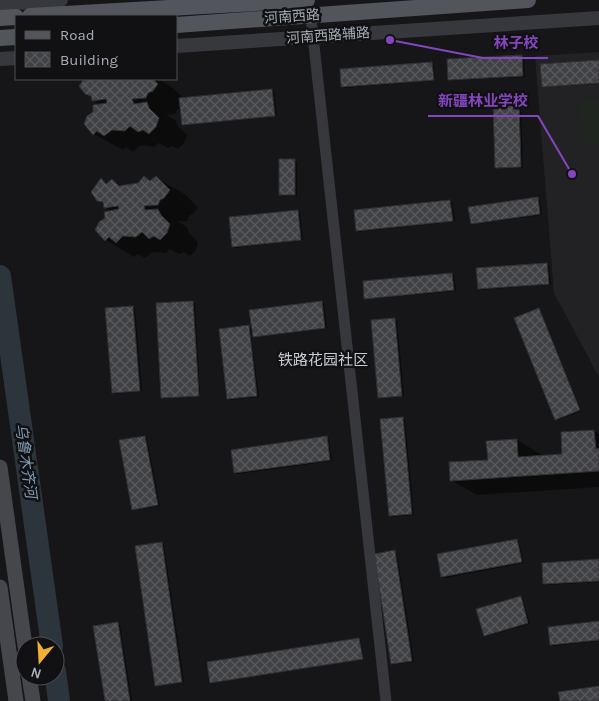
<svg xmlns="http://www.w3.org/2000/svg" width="599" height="701" viewBox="0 0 599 701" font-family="Karla,'Noto Sans SC',sans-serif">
<defs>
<pattern id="building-cross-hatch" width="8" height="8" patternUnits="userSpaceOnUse" patternTransform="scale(1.25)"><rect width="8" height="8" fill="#404145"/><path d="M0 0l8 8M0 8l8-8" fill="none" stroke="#595a5e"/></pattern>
</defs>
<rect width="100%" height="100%" fill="#161618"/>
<path fill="#222225" d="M599 52V377L554 293 535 56Z"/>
<path fill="#1e261f" d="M599 99V145L583 146 580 101Z"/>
<path fill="#0007" d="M521 57 524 58 525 77 452 80 449 79Z
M599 61V84L545 87 543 86Z
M432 63 434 64 435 80 345 88 342 87Z
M86 79H109L111 80 120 79H158L173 88 184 99 272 90 274 91 277 116 186 125 183 124 182 107 177 110 175 114 166 115 175 120 178 126 187 135 184 143 178 149 172 146 168 148 159 143 154 147 141 145 133 152 126 147 123 150 94 134 101 105 93 100V97L86 93 81 86Z
M519 104 521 106 523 168H499L496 167Z
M294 160 297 162V196H282L280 195Z
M156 178 185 194 198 208 193 214 189 216 187 221H177L187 227 189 233 198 242 196 250 190 256 184 252 179 254 170 249 166 253 152 252 145 258 138 254 134 257 106 240 97 230 113 212 105 207 104 204 97 200 101 180 108 184 112 180 122 186 151 182Z
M537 199 540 200 542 215 474 224 472 223Z
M450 201 452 202 455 221 359 232 357 230Z
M298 211 300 212 303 240 236 248 233 247Z
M547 265 549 266 551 284 481 290 479 288Z
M452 274 454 275 456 291 368 299 365 298 364 282Z
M193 302 195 303 200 396 165 398 163 397Z
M321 302 324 303 327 328 256 337 251 335 259 397 231 400 228 399 248 326 253 329Z
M133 307 135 309 142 391 116 394 113 392Z
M539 309 541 311 581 411 558 420 556 419Z
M394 319 397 320 404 396 381 398 379 397Z
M402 419 405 420 414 515 393 517 391 516Z
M594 431 599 434V487L477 495 451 480 489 461 517 440 542 455V457L563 455Z
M145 437 147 438 160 506 135 510 133 509Z
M326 438 329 439 332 461 238 474 235 473Z
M517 540 519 542 524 563 445 578 442 576Z
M162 544 164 545 184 682 158 686 156 685Z
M394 552 397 553 414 662 394 664 392 663Z
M599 560V582L547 585 545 584Z
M520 598 523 599 530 624 487 636 485 635Z
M599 623V641L553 646 551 644Z
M118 624 120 625 132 701H106Z
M359 639 361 641 364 659 213 683 211 682Z"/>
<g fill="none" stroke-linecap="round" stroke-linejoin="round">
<path stroke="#2c353c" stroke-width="22" d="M0 276 52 646
M55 671 59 701"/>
</g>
<path fill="url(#building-cross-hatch)" stroke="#303034" d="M522 55 523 76 448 80 447 59Z
M599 60V83L542 87 540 64Z
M432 62 434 80 341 87 340 69Z
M84 79H153L158 84 153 91 148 93 146 98 132 99 134 104 147 102 149 108 159 118 156 127 149 134 143 130 138 132 130 126 125 131 112 130 104 136 97 131 93 135 84 124 87 116 93 112V105L107 103 106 99 92 101 91 96 85 94 79 86Z
M272 89 275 116 182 125 179 98Z
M519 103 521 167 495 168 493 104Z
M279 159H295V195H279Z
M144 176 150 181 156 176 170 190 164 198 160 200 158 205 144 206 145 210 158 209 161 215 170 224 167 233 160 240 154 236 149 239 142 232 136 237 123 236 116 243 109 237 105 241 95 230 99 222 105 218 104 212 119 209 118 206 104 208 103 202 97 201 91 192 101 178 106 184 112 179 119 186 138 183Z
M538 197 540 214 471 224 468 207Z
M450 200 453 221 356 231 354 210Z
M298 210 301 240 232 247 229 217Z
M547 263 549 284 478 289 476 268Z
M452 273 454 290 364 299 363 281Z
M193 301 199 396 161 398 156 303Z
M322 301 325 328 253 337 249 310Z
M133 306 140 391 112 393 105 308Z
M539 308 580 410 555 420 514 318Z
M395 318 402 396 378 398 371 320Z
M249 325 257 396 227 399 219 329Z
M403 417 412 514 389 516 380 419Z
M594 430 596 449 599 448V471L450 481 449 462 488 460 486 441 517 439 518 457 562 454 561 432Z
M145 436 158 505 132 510 119 440Z
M327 436 330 460 234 473 231 450Z
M517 539 522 562 441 577 437 554Z
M162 542 182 682 155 686 135 546Z
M395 550 412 661 391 664 374 554Z
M599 559V581L543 584 542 563Z
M521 596 528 623 484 636 476 609Z
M599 621V640L550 645 548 627Z
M118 622 130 701H105L93 626Z
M359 638 363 659 210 683 207 662Z
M599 686V701H560L558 692Z"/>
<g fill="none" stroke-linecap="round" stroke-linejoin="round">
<path stroke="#37383d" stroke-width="11" d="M310 9 386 701"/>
<path stroke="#37383d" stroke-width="14" d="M0 4 61 0
M176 46 599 18
M0 59 16 58"/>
<path stroke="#45474d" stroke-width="15" d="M0 467 25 646
M0 587 16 701
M29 676 33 701"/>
<path stroke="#53555c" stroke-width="16" d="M30 16 307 0
M0 18 16 17
M176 25 528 0
M0 38 16 37"/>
</g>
<g text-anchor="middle" stroke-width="5" stroke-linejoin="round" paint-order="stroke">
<g font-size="14" fill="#a8adb8" stroke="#111113">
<text transform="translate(292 16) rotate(-4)" y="5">河南西路</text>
<text transform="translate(328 35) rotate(-4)" y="5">河南西路辅路</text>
</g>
<g font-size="15" fill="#c9ccd4" stroke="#111113">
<text x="323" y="365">铁路花园社区</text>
</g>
<g font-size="15" font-style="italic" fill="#7f9bb3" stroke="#111113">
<text transform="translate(26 461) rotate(82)" y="5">乌鲁木齐河</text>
</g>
</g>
<path fill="none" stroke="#8446be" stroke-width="2" d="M390 40L483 58H548M572 174L538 116H428"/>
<g fill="#8446be" stroke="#111113" stroke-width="2">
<circle cx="390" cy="40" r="5"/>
<circle cx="572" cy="174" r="5"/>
</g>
<g font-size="15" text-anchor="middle" font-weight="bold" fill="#8446be" stroke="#111113" stroke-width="5" stroke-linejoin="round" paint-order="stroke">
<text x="516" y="48">林子校</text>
<text x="483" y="106">新疆林业学校</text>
</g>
<rect x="15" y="15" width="162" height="65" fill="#111113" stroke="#4d4f55"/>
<rect x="25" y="31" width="25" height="8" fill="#53555c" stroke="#4d4f55"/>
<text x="60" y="40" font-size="15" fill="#a8adb8">Road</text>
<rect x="25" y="52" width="25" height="15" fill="url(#building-cross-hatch)" stroke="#4d4f55"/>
<text x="60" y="65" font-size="15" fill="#a8adb8">Building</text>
<g transform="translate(40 661) rotate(198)"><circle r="24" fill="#111113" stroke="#4d4f55"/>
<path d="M0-4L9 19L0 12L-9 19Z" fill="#f2b134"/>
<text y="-8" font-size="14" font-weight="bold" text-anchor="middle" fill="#a8adb8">N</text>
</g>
</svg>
